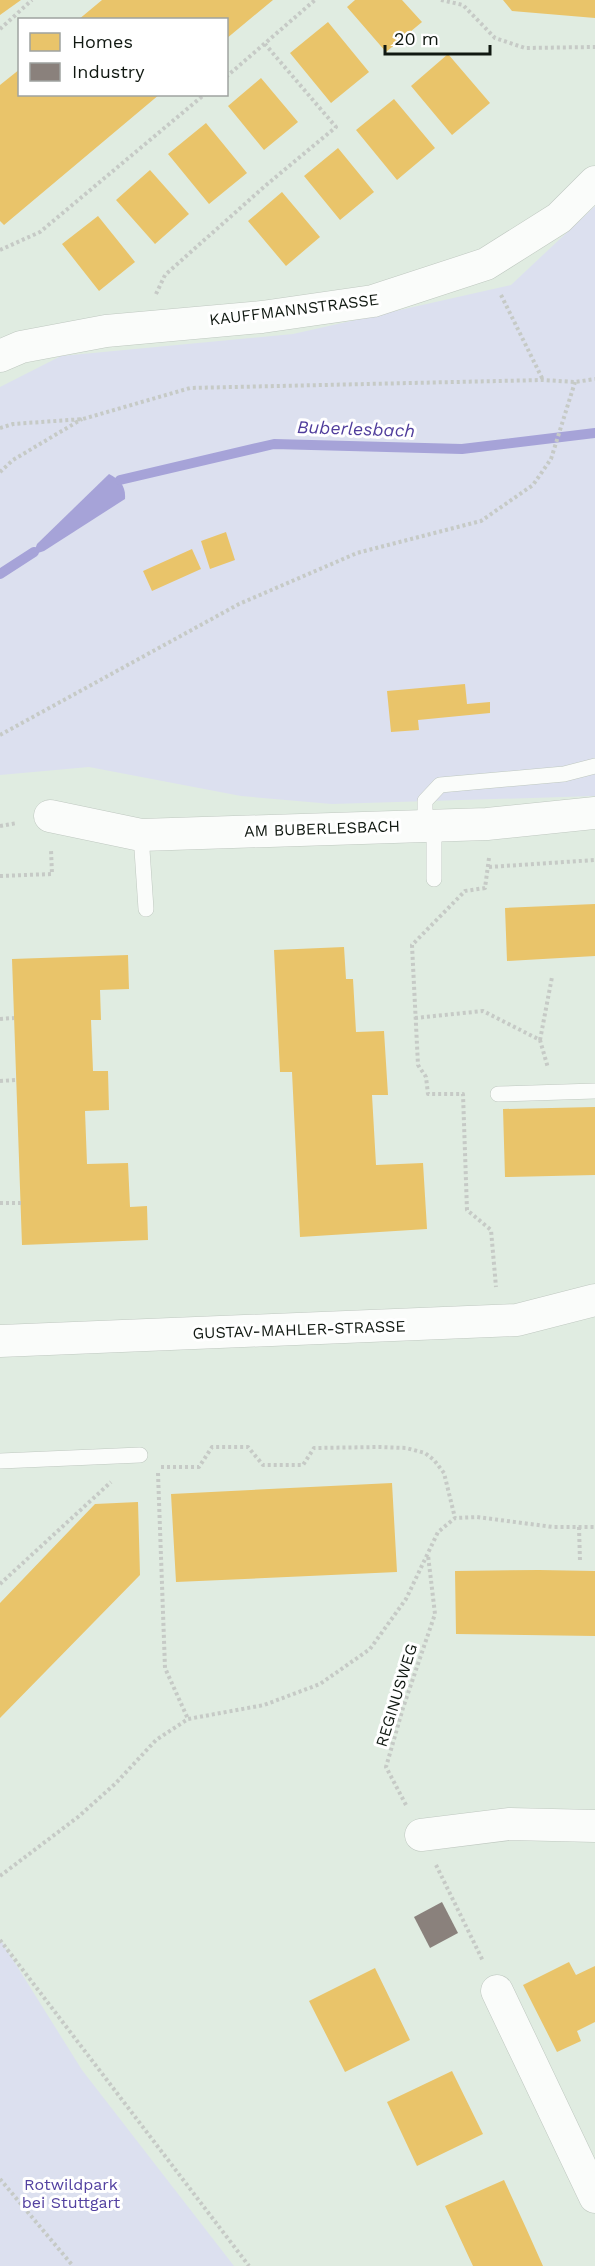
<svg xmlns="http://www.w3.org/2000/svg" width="595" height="2266" viewBox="0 0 595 2266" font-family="'Work Sans',sans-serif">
<rect width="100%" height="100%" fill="#e0ece1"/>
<path fill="#dce0ef" d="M595 206V796L332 804 241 796 89 767 0 775V387L61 356 293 334 511 285Z
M0 1939 82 2070 234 2266H0Z"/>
<path fill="#a6a3d8" d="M109 474C120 480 126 486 125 499L44 551 38 553 34 552 37 544Z"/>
<path fill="#e9c46a" d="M0 0H21L0 15Z
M102 0H273L226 39V20H78Z
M355 0H402L422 22 386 52 347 7Z
M503 0H595V18L512 11Z
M328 22 369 72 331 103 290 53Z
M448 54 490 103 452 135 411 86Z
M20 69V94H160L4 225 0 221V85Z
M261 78 298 122 264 150 228 106Z
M394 99 435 148 397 180 356 130Z
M206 123 247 173 209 204 168 154Z
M338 148 374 192 340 220 304 176Z
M150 170 189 214 155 244 116 200Z
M282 192 320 237 286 266 248 221Z
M98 216 135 262 99 291 62 244Z
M226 532 235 560 210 569 201 541Z
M192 549 201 569 152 591 143 571Z
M465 684 467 704 490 702V713L418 720 419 730 391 732 387 691Z
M595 904V956L507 961 505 908Z
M344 947 346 979H353L356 1032 384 1031 388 1095H372L376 1165 423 1163 427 1229 300 1237 292 1072H280L274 950Z
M128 955 129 989 100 990 101 1020H91L93 1071H108L109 1110 85 1111 87 1164 128 1163 130 1207 147 1206 148 1240 22 1245 12 959Z
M595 1107V1175L505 1177 503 1109Z
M392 1483 397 1572 176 1582 171 1494Z
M138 1502 140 1575 0 1718V1603L95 1504Z
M539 1570 595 1571V1636L456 1634 455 1571Z
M569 1962 576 1975 595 1966V2022L577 2031 581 2041 557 2052 523 1985Z
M375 1968 410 2040 345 2072 309 2001Z
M452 2071 483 2134 417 2166 387 2102Z
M504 2180 526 2228 543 2266H473L445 2206Z"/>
<path fill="#8a817c" d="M442 1902 458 1933 430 1948 414 1917Z"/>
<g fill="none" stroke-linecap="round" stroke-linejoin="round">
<path stroke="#a6a3d8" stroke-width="10" d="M120 480 274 444 462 449 595 433
M0 574 34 552"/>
<g stroke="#bfc8c0" stroke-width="16">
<path id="lane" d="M425 825V801L440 785 564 774 595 766
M434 825V879
M141 835 146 909
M498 1094 595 1091
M0 1461 140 1455"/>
</g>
<g stroke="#bfc8c0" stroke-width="33">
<path id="street" d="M0 356 21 347 106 331 262 317 373 301 486 264 559 218 595 182
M50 816 141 835 487 824 595 813
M0 1341 517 1320 595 1300
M421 1835 510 1824 595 1826
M497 1991 595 2197"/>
</g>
<path stroke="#c6cac6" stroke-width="4" stroke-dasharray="3 3" stroke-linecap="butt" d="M441 0 463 5 495 38 525 48 595 47
M0 29 32 0
M226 77 315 0
M0 250 40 232 205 94
M156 294 165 275 265 186 336 127 265 44
M501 295 543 380
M0 428 13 424 83 419 190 388 543 380 575 382 595 379
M0 472 13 460 82 419
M0 735 239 604 357 553 481 521 533 485 551 459 575 382
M0 826 17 823
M489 858 485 888 465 891 412 945 418 1065 426 1077 428 1094H463L467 1210 491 1230 496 1287
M489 867 595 860
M0 876 52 874 51 850
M415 1018 483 1011 540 1040 548 1068
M0 1019 14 1018
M540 1040 552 977
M0 1081 16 1080
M0 1203H21
M161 1467H199L212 1447H248L263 1465H303L314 1448 379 1447 406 1448 425 1453 434 1460 444 1473 455 1518
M158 1473 165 1668 188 1719
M579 1527 580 1561
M0 1584 111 1482
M406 1805 386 1767 403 1708 435 1614 428 1555
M436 1865 483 1961
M0 1876 78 1817 116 1783 156 1740 188 1719 264 1705 320 1684 370 1649 406 1599 438 1532 455 1518 477 1517 553 1527H595
M0 1940 249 2266
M0 2179 73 2266"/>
<use href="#lane" stroke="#fafcfa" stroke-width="15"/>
<use href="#street" stroke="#fafcfa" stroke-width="32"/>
</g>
<g text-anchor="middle" stroke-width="6" stroke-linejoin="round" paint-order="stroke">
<g font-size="16" fill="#101811" stroke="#fff">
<text transform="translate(294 309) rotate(-7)" y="6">KAUFFMANNSTRASSE</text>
<text transform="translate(322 828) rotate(-2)" y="6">AM BUBERLESBACH</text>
<text transform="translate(299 1329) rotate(-2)" y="6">GUSTAV-MAHLER-STRASSE</text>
<text transform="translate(396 1695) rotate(-73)" y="6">REGINUSWEG</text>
</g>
<g font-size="16" fill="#5341a0" stroke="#fff">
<text x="71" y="2190">Rotwildpark<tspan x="71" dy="18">bei Stuttgart</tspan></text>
</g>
<g font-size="18" font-style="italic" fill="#503d9c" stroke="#fff">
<text transform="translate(356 429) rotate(2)" y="6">Buberlesbach</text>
</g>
</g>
<rect x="18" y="18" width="210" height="78" fill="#ffffff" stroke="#9fa3a0" stroke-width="1.5"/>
<rect x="30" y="33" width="30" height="18" fill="#e9c46a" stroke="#9fa3a0" stroke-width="1.5"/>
<text x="72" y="48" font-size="18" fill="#101811">Homes</text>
<rect x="30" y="63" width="30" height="18" fill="#8a817c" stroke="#9fa3a0" stroke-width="1.5"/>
<text x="72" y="78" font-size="18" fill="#101811">Industry</text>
<path d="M385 45v9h105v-9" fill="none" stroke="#101811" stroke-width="3"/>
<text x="394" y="45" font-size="18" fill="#101811" stroke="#ffffff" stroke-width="4.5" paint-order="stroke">20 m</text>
</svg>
